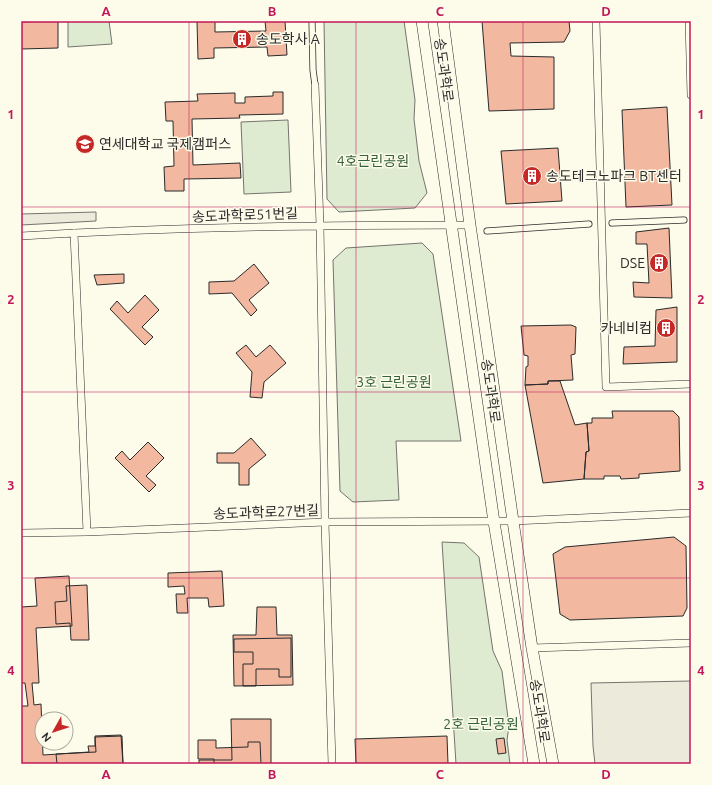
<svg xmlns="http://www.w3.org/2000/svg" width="712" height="785" viewBox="0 0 712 785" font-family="Ubuntu,'Noto Sans KR',sans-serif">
<rect width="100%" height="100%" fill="#fdfbea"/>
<path fill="#deebd1" stroke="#74746e" d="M68 21H109L112 44 68 47Z
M324 21H404L415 100 414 119 419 161 427 193 415 208 339 212 327 199Z
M288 120 291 192 244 194 241 122Z
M422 243 433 254 461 441H396L399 500 353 502 340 491 333 260 346 248Z
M442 542 464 543 479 557 493 651 502 671 509 726 507 740 510 764H456Z"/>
<path fill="#eceadb" stroke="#74746e" d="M96 212V221L21 225V214Z
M691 681V764H595L593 746 591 683Z"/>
<path fill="#f2b8a0" stroke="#2b2b2b" d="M44 21H58V48L21 49V22Z
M197 21H215V32L266 31 265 21H285L287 55 268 56 267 47 214 48V58L198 59Z
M482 21H569L570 31 564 42 510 43 511 56 554 57V109L489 111Z
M273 92H283V114L239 115 240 118 192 119 193 165 240 163 241 178 184 179V191H165L164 167 174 166 173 121H166L165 102 198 101 197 94 235 93V103H245V97L273 96Z
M667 107 672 205 626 207 622 110Z
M558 148 562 201 506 204 501 151Z
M669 228 672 298 634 297 633 282 649 283 647 244H636V232Z
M254 264 269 283 249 300 257 310 251 316 232 293 209 294V282L234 281Z
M124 274V283L97 285 94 275Z
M145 295 159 310 142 327 153 337 145 345 110 309 117 301 128 313Z
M677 307V362L623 364 624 347 655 346 656 310Z
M571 325 576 327 575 354 571 355 573 380 548 381V384L525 385 526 367 528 366V356L524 355 521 326Z
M246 345 256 357 270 345 286 363 264 382 262 398 250 397 252 372 236 353Z
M548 381H560L575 425 587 423 589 451 586 452 584 479 543 483 525 385 548 384Z
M612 411H673L679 417 680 471 639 474V478L621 479 620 476H604V479H584L586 452 589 451 587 423H592V418H613Z
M251 438 266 455 249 469V485H239V463H217V453H234Z
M148 442 164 458 146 476 156 485 149 492 115 458 122 451 130 460Z
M674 537 686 546 687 608 683 616 570 620 560 614 553 554 565 547Z
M222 571 224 606 209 607 208 598H187L188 613H177L176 594H185L184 586 168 587V573Z
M69 576 72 626 36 628 39 683H32L34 705 41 704 43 755 89 752 88 746H95V736L121 735 123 764H21V706H28L25 683H21V607L37 606 35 578Z
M87 585 89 640H71L70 623 56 624 55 602 67 601 66 586Z
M257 607H276L277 635H292L293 685 234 686 233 635H256Z
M291 638V677H279V669H256V686H243V664H253V652H234V639Z
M231 719H271V764H199V760H232Z
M122 736 123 764H57L56 754 96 752 95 737Z
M447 736 448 764H356L355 739Z
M504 738 506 753 498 754 496 739Z
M198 740H216V748L248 747V742H260L261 764H214V759H198Z"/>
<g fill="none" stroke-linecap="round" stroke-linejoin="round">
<g stroke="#2b2b2b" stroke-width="7">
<path id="pedestrian" d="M312 21 313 70 315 85
M612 223 684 220
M487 231 589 224"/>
</g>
<g stroke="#2b2b2b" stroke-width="8">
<path id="minor" d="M596 21 606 387 691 384
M689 21 691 95
M315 85 320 225 325 522 332 764
M74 233 87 532
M21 236C170 227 320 225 470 225
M21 533 87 532 325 522 513 521 691 513
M532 648 691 643"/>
</g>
<g stroke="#2b2b2b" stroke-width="12">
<path id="secondary" d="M422 21 494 522 534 764
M443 21 470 225 513 521 532 648 553 764"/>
</g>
<use href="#pedestrian" stroke="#fdfbea" stroke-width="5.5"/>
<use href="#minor" stroke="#fdfbea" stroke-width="7"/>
<use href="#secondary" stroke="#fdfbea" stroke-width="11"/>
</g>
<path fill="none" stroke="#c2185b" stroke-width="1" stroke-opacity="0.55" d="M189 21V764M356 21V764M523 21V764M21 207H691M21 392H691M21 578H691"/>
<defs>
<g id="building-disc" transform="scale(1)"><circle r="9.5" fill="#c62828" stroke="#fdfbea"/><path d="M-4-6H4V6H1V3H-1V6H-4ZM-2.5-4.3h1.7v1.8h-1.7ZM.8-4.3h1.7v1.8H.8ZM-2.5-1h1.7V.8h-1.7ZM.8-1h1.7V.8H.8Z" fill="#fff"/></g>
<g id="university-disc" transform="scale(1)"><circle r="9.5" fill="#c62828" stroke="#fdfbea"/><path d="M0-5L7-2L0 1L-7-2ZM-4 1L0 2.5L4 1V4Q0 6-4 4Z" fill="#fff"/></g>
</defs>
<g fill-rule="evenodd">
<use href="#building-disc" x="242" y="39"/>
<use href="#university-disc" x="85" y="144"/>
<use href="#building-disc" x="532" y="176"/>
<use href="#building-disc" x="659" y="263"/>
<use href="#building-disc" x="666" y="328"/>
</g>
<g text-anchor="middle" stroke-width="3" stroke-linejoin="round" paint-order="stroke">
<g font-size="14" fill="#2b2b2b" stroke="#fdfbea" text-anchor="start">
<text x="256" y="44">송도학사 A</text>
<text x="99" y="149">연세대학교 국제캠퍼스</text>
<text x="546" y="181">송도테크노파크 BT센터</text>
<text x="645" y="268" text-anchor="end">DSE</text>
<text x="652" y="333" text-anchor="end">카네비컴</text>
</g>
<g font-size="14" fill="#2b2b2b" stroke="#fdfbea">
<text transform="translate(444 70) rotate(82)" y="5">송도과학로</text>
<text transform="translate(245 215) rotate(-2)" y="5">송도과학로51번길</text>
<text transform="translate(491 391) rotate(82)" y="5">송도과학로</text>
<text transform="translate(266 512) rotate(-2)" y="5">송도과학로27번길</text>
<text transform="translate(540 711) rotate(81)" y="5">송도과학로</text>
</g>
<g font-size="14" fill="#34623c" stroke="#fdfbea">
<text x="373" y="166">4호근린공원</text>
<text x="394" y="387">3호 근린공원</text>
<text x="481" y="729">2호 근린공원</text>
</g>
</g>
<rect width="712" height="785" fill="none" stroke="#fdfbea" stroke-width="44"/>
<g transform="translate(54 731) rotate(231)"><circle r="19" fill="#fdfbea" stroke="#a9a89e"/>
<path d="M0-3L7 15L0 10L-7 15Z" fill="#c62828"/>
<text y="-6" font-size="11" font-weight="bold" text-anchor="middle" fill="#2b2b2b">N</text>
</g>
<rect x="22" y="22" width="668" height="741" fill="none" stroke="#c2185b" stroke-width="1.5"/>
<g font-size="13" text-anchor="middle" font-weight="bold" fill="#c2185b">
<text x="106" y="16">A</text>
<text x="272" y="16">B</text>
<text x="440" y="16">C</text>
<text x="606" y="16">D</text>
<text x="11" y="119">1</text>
<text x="701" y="119">1</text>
<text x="11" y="304">2</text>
<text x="701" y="304">2</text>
<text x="11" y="490">3</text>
<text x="701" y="490">3</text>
<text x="11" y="675">4</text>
<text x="701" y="675">4</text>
<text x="106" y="779">A</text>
<text x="272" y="779">B</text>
<text x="440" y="779">C</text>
<text x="606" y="779">D</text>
</g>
</svg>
